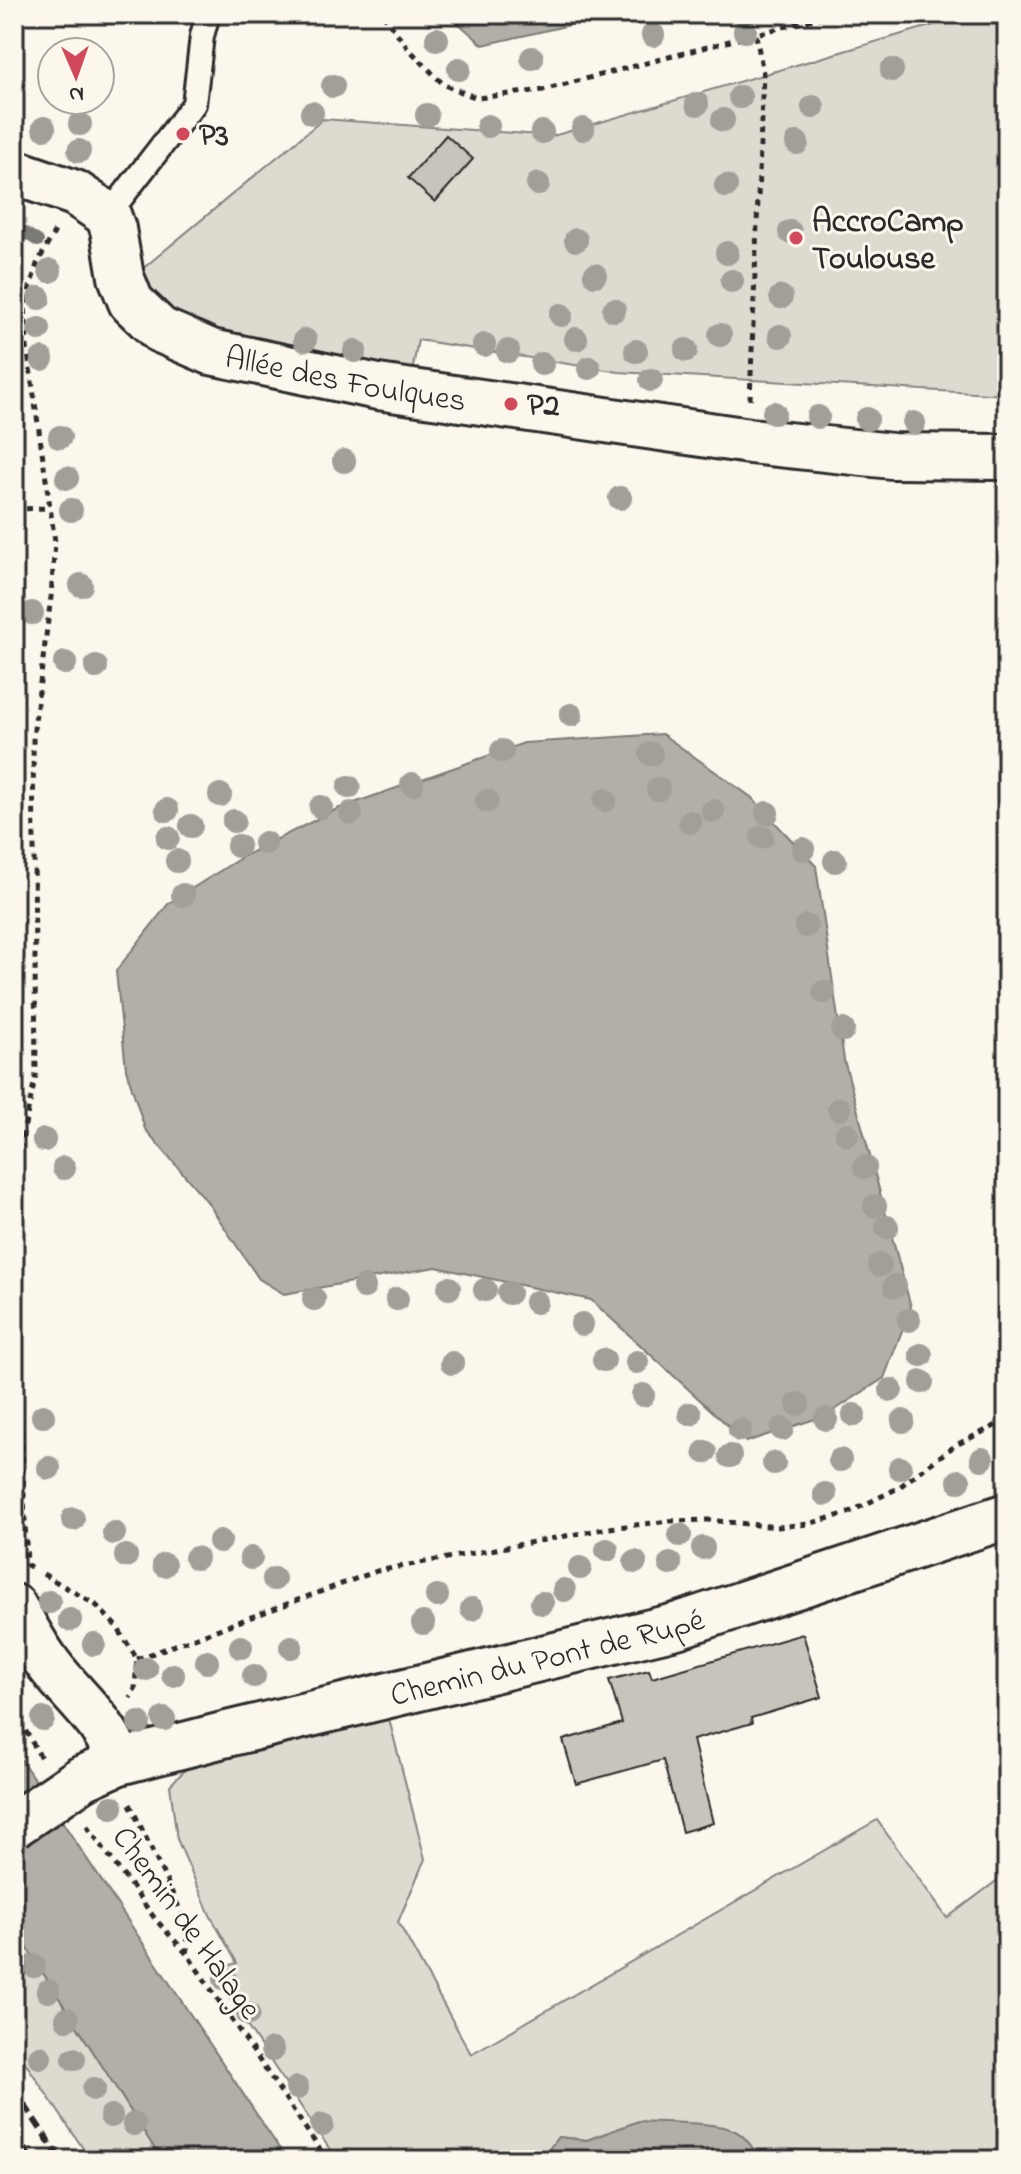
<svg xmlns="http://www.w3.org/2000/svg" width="1021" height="2174" viewBox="0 0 1021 2174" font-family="'Indie Flower',sans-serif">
<rect width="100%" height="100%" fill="#fbf7ec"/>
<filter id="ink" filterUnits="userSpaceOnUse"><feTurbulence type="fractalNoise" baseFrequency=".0125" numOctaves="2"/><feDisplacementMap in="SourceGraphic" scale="16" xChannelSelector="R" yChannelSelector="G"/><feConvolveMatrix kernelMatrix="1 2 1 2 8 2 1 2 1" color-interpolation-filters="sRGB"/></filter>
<g filter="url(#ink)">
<path fill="#dddad0" stroke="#84827e" stroke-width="2" d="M971 14H1007V395L619 372 418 340 412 373 182 324 135 275 323 119 553 136Z
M388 1715 425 1859 398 1922 471 2054 877 1820 947 1918 1007 1873V2160H758L757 2153 639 2121 587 2140 558 2137 541 2160H337L233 2005 217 1969 237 1963 210 1915 177 1839 170 1785 195 1760Z
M14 1927 162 2160H91L14 2046Z"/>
<path fill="#b1afa7" stroke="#7b7a75" stroke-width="2" d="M448 14H618L483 45Z
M662 734 751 797 816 866 844 1060 911 1307 884 1378 827 1415 746 1442 591 1300 436 1267 284 1294 259 1279 206 1200 145 1129 126 1069 116 971 169 903 242 857 337 809 524 743Z
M14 1749 287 2160H162L14 1927Z
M639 2121C663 2123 714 2121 735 2131 744 2135 757 2151 758 2160H541L558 2137 587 2140Z"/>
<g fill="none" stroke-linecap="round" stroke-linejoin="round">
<path stroke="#7b7a75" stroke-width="12" d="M14 226 38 241"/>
</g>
<path fill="#c7c4bc" stroke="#2b2b2b" stroke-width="2" d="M446 135 473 159 435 202 408 178Z
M803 1634 822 1697 751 1718 752 1723 693 1740 713 1823 682 1832 663 1760 576 1784 563 1740 622 1723 609 1680 649 1670 652 1678Z"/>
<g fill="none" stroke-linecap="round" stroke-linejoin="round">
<g stroke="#2b2b2b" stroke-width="28">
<path id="service" d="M108 215 194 104 202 36 208 14"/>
</g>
<g stroke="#2b2b2b" stroke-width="50">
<g id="minor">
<path id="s1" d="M14 172 75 193 108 215 113 229 121 277 131 302 160 330 211 352 378 387 750 441 892 456 1007 457"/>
<path d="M14 1607C25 1627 36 1648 50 1666 74 1698 107 1722 119 1762"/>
<path id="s2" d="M83 1778 119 1762 227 1734 676 1626 1007 1516"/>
</g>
</g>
<path stroke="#2b2b2b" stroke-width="5" stroke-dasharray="6 6" stroke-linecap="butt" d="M383 14 407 47 444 85 477 98 543 90 833 14
M303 19 313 14
M750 400 763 73 756 35
M14 509 50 508
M31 1567 27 1565 18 1363V1156L36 1075 33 737 51 597 55 542 27 347 25 305 37 264 55 231
M43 1574 96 1605 117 1627 137 1659 135 1689 130 1698
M137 1659 377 1571 609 1528 670 1521 708 1520 777 1527 808 1524 848 1513 898 1488 954 1446 1007 1420
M14 1710 41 1758
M130 1804 184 1918 188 1933 187 1953
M87 1826 156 1920 187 1954 327 2160"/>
<use href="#service" stroke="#fbf7ec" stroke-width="22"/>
<use href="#minor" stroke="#fbf7ec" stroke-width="44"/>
<path stroke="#2b2b2b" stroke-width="6" stroke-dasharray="12 6" stroke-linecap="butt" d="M14 2089 61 2160
M14 2134 32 2160"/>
<g stroke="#2b2b2b" stroke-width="50" stroke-linecap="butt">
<path id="minor-bridge" d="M14 1825 83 1778"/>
</g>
<use href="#minor-bridge" stroke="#fbf7ec" stroke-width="44"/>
</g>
<g fill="#a19f98">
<circle cx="745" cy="31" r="12"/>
<circle cx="653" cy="35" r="12"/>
<circle cx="437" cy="39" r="12"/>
<circle cx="532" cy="58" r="12"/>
<circle cx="459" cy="69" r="12"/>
<circle cx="892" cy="70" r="12"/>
<circle cx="333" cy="86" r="12"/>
<circle cx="740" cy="97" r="12"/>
<circle cx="697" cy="104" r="12"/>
<circle cx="813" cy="107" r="12"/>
<circle cx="312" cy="113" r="12"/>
<circle cx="427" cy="115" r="12"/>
<circle cx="723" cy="120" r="12"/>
<circle cx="80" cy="124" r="12"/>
<circle cx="488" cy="126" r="12"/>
<circle cx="44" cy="128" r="12"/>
<circle cx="583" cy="129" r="12"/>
<circle cx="542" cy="132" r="12"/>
<circle cx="797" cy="143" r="12"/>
<circle cx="79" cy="151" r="12"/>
<circle cx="538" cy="184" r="12"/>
<circle cx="726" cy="186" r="12"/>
<circle cx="790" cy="232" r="12"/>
<circle cx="576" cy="240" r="12"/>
<circle cx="727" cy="253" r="12"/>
<circle cx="50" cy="271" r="12"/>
<circle cx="595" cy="275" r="12"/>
<circle cx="732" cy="281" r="12"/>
<circle cx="781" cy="297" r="12"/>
<circle cx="39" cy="298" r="12"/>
<circle cx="614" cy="310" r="12"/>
<circle cx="561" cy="315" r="12"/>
<circle cx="39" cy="329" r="12"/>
<circle cx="720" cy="335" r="12"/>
<circle cx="780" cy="336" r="12"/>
<circle cx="576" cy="339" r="12"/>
<circle cx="305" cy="340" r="12"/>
<circle cx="484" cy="345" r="12"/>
<circle cx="686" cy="350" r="12"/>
<circle cx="355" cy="351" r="12"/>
<circle cx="508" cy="351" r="12"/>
<circle cx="636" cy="351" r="12"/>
<circle cx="42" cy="359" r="12"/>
<circle cx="542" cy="364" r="12"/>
<circle cx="589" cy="368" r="12"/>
<circle cx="651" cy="380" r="12"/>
<circle cx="774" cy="413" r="12"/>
<circle cx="818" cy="417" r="12"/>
<circle cx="867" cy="419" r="12"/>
<circle cx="914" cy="423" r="12"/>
<circle cx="60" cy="437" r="12"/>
<circle cx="344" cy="461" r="12"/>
<circle cx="67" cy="478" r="12"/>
<circle cx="620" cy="498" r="12"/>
<circle cx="71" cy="510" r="12"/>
<circle cx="81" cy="585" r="12"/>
<circle cx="32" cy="613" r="12"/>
<circle cx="65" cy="663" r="12"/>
<circle cx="96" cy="667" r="12"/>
<circle cx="571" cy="715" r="12"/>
<circle cx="502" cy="751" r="12"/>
<circle cx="651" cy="754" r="12"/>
<circle cx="412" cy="784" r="12"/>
<circle cx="349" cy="787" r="12"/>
<circle cx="658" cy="789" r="12"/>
<circle cx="220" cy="795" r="12"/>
<circle cx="605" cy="800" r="12"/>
<circle cx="487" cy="801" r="12"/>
<circle cx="321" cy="807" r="12"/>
<circle cx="167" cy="810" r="12"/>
<circle cx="713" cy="811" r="12"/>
<circle cx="351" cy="813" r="12"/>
<circle cx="767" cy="813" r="12"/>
<circle cx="234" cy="821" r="12"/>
<circle cx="690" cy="822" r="12"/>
<circle cx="191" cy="826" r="12"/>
<circle cx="762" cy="837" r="12"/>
<circle cx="168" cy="838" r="12"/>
<circle cx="265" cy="843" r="12"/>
<circle cx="238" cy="846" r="12"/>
<circle cx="803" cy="849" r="12"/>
<circle cx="177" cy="861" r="12"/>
<circle cx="835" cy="861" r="12"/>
<circle cx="183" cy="895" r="12"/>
<circle cx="806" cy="926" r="12"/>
<circle cx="824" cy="992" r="12"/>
<circle cx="843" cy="1030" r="12"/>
<circle cx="839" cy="1109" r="12"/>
<circle cx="847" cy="1134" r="12"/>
<circle cx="44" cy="1140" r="12"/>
<circle cx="865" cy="1167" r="12"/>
<circle cx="64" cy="1168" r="12"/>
<circle cx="875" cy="1206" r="12"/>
<circle cx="887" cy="1227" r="12"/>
<circle cx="880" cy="1265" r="12"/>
<circle cx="895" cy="1286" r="12"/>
<circle cx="364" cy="1287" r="12"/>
<circle cx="449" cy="1288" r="12"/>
<circle cx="485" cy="1290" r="12"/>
<circle cx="509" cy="1293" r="12"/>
<circle cx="314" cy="1299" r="12"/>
<circle cx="397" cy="1299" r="12"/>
<circle cx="536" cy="1302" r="12"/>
<circle cx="909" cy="1320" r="12"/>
<circle cx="582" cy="1324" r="12"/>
<circle cx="921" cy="1355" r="12"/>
<circle cx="604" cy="1360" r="12"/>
<circle cx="637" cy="1362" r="12"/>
<circle cx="452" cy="1363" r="12"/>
<circle cx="922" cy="1382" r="12"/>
<circle cx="891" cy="1390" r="12"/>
<circle cx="643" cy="1395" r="12"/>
<circle cx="798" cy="1404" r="12"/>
<circle cx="690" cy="1414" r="12"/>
<circle cx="854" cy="1415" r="12"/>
<circle cx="43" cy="1416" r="12"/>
<circle cx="826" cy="1419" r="12"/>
<circle cx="903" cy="1421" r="12"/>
<circle cx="782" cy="1429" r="12"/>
<circle cx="740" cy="1430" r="12"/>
<circle cx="705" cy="1452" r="12"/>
<circle cx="730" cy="1456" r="12"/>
<circle cx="982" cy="1459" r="12"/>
<circle cx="840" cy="1460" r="12"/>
<circle cx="774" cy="1463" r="12"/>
<circle cx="49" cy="1468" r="12"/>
<circle cx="900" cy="1468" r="12"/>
<circle cx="959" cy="1481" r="12"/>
<circle cx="825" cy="1494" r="12"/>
<circle cx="73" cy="1519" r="12"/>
<circle cx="114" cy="1533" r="12"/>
<circle cx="680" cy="1535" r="12"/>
<circle cx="220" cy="1541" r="12"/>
<circle cx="703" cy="1548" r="12"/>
<circle cx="607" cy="1550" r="12"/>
<circle cx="126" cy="1556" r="12"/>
<circle cx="196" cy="1558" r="12"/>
<circle cx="251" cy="1558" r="12"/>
<circle cx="635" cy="1562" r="12"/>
<circle cx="670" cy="1564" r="12"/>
<circle cx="164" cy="1565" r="12"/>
<circle cx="580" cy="1568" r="12"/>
<circle cx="274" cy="1579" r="12"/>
<circle cx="564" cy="1590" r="12"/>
<circle cx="437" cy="1596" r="12"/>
<circle cx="49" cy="1602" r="12"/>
<circle cx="542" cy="1603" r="12"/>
<circle cx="472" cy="1609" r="12"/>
<circle cx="70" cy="1620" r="12"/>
<circle cx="423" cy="1623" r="12"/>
<circle cx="94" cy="1644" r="12"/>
<circle cx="241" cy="1647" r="12"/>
<circle cx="291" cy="1647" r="12"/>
<circle cx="207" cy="1662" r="12"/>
<circle cx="146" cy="1669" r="12"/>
<circle cx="173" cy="1675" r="12"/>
<circle cx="254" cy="1676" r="12"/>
<circle cx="43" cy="1719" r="12"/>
<circle cx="164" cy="1719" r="12"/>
<circle cx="139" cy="1723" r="12"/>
<circle cx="112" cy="1807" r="12"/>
<circle cx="34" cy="1966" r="12"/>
<circle cx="225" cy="1979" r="12"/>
<circle cx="48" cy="1991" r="12"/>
<circle cx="248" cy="2014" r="12"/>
<circle cx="67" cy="2019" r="12"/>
<circle cx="272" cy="2050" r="12"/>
<circle cx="40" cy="2057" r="12"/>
<circle cx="74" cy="2059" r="12"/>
<circle cx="297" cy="2088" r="12"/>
<circle cx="94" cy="2089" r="12"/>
<circle cx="111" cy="2116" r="12"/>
<circle cx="134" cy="2124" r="12"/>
<circle cx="322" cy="2125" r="12"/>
</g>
</g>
<g fill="#d1495b" stroke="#fbf7ec" stroke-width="3">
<circle cx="183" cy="134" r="8"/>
<circle cx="796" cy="238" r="8"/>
<circle cx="511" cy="404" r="8"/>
</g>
<g text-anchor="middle" stroke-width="6" stroke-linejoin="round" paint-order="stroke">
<g font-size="32" font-weight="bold" fill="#2b2b2b" stroke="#fbf7ec" text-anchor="start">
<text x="199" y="145">P3</text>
<text x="812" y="231">AccroCamp<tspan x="812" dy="37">Toulouse</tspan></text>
<text x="527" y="415">P2</text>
</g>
<g font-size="32" fill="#2b2b2b" stroke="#fbf7ec">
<text dy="11" stroke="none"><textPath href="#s1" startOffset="428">Allée des Foulques</textPath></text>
<text dy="11" stroke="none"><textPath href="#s2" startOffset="480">Chemin du Pont de Rupé</textPath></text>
<text transform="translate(188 1922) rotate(54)" y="11">Chemin de Halage</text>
</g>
</g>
<rect width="1021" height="2174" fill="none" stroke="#fbf7ec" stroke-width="48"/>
<rect x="24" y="24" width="973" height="2126" fill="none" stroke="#2b2b2b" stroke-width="3" filter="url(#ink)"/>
<g transform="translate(76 76) rotate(178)"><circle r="38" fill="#fbf7ec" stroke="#a8a59f" stroke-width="2"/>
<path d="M0-6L14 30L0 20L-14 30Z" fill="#d1495b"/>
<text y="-12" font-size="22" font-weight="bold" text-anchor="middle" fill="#2b2b2b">N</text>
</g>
</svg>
